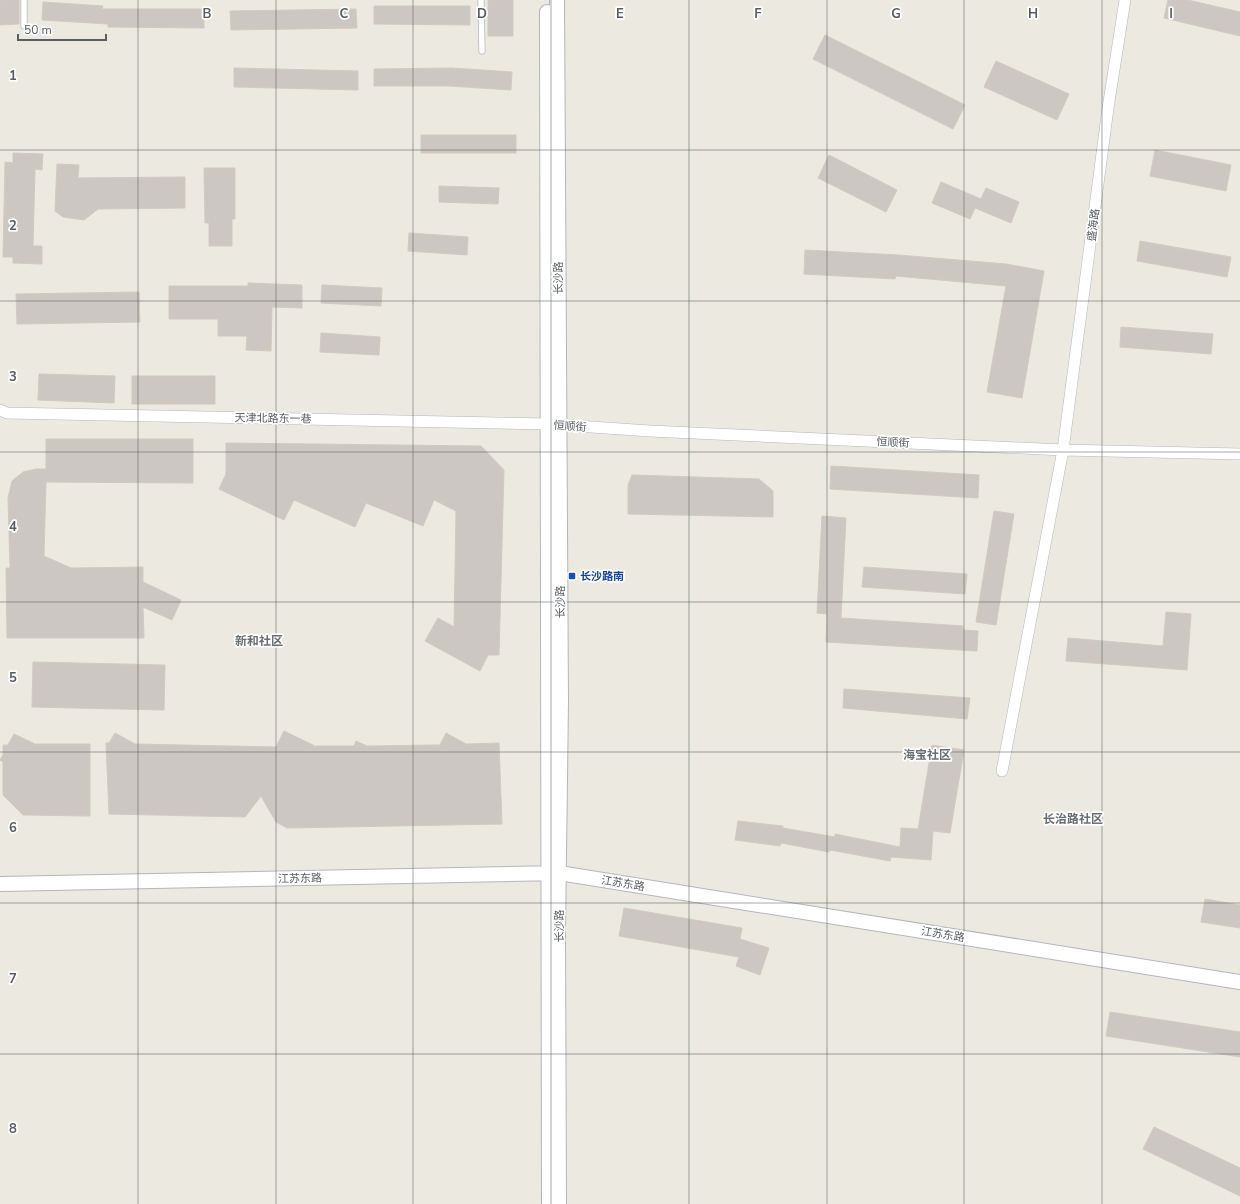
<svg xmlns="http://www.w3.org/2000/svg" width="1240" height="1204" viewBox="0 0 1240 1204" font-family="'Nunito Sans','Noto Sans SC',sans-serif">
<rect width="100%" height="100%" fill="#ece9e0"/>
<path fill="#ccc7c2" stroke="#d1cabf" d="M0 0H19V24L0 25Z
M488 0H513V36H488Z
M1168 0H1188L1240 12V36L1164 18Z
M43 2 103 6 102 9H204V28L108 27V24L42 20Z
M374 6H470V25L374 24Z
M356 9 357 28 231 30 230 11Z
M825 35 965 105 953 129 813 59Z
M996 61 1069 94 1057 120 984 87Z
M234 68 358 71V90L234 87Z
M452 68 512 72 511 90 449 86H374V69Z
M421 135H516V153H421Z
M1155 150 1231 165 1226 191 1150 176Z
M13 153 43 154 42 170 35 169 33 246H42V264L13 263V257H3L5 162 13 163Z
M829 155 897 190 886 212 818 178Z
M57 164 79 165 78 178 185 177V208L98 209 84 220 63 217 55 211Z
M204 168H235V219H232V246H209V223H205Z
M941 182 981 199 986 188 1019 202 1011 223 975 208 970 219 932 203Z
M439 186 499 188 498 204 439 202Z
M409 233 468 237 467 255 408 251Z
M1140 241 1231 257 1227 277 1137 261Z
M805 250 898 255 1006 264 1044 271 1022 398 987 392 1006 286 896 276 895 279 804 274Z
M248 283 302 285V308L272 307 271 351 246 350 247 336H218V319H169V286H248Z
M322 285 382 288 381 306 321 303Z
M139 292 140 322 17 324 16 294Z
M1121 327 1213 334 1211 354 1120 347Z
M321 333 380 337 379 355 320 352Z
M39 374 115 376 114 403 38 400Z
M132 376H215V404H132Z
M46 439H193V483L46 482 44 556 71 568 143 567V582L181 600 172 620 143 607 144 638H7L6 568H10L8 498 12 481 23 472 36 469H46Z
M226 443 481 446 504 470 499 655H488L480 671 425 641 438 618 454 627 456 511 434 500 423 526 366 503 355 527 294 500 284 520 219 489 226 474Z
M831 466 979 475 978 498 830 489Z
M632 475 759 479 773 491V517L628 514V485Z
M994 511 1014 514 996 625 976 622Z
M822 516 846 518 841 618 963 626V630L978 631 977 651 826 642 827 614 817 613Z
M864 567 967 574 965 594 862 587Z
M1166 612 1191 614 1187 670 1066 661 1068 638 1163 646Z
M33 662 165 665 164 710 32 707Z
M844 689 970 698 967 719 843 708Z
M284 731 315 746H354L356 741 367 746 436 745H440L446 733 466 744 499 743 502 824 287 828 276 822 261 796 245 817 109 814 106 743H109L115 733 135 744 276 747Z
M14 734 35 744H90V816L23 815 3 795V762L0 760 3 755V745H8Z
M932 745 964 750 950 833 933 831 931 860 891 857 890 861 830 850 829 852 781 843 780 846 735 840 738 821 783 826V828L835 837V834L900 847 901 828 918 829Z
M1205 899 1240 905V928L1201 922Z
M624 908 742 928 740 939 769 948 760 975 736 966 739 957 619 936Z
M1110 1012 1240 1032V1057L1106 1036Z
M1154 1127 1240 1168V1196L1143 1149Z"/>
<g fill="none" stroke-linecap="round" stroke-linejoin="round">
<g stroke="#b3b7bb" stroke-width="7">
<path id="service" d="M481 0 482 51
M24 26V0"/>
</g>
<g stroke="#b3b7bb" stroke-width="12">
<path id="minor" d="M0 410 7 413 547 424 650 431 1063 450 1240 454
M1002 771 1063 450 1108 108 1125 0"/>
</g>
<g stroke="#b3b7bb" stroke-width="16">
<path id="tertiary" d="M557 0 561 702 558 933 559 1204
M547 12 549 1204
M0 884 559 873 1240 982"/>
</g>
<use href="#service" stroke="#fff" stroke-width="5.5"/>
<use href="#minor" stroke="#fff" stroke-width="11"/>
<use href="#tertiary" stroke="#fff" stroke-width="14"/>
</g>
<path fill="none" stroke="#595e62" stroke-width="1" stroke-opacity="0.55" d="M138 0V1204M276 0V1204M413 0V1204M551 0V1204M689 0V1204M827 0V1204M964 0V1204M1102 0V1204M0 150H1240M0 301H1240M0 452H1240M0 602H1240M0 752H1240M0 903H1240M0 1054H1240"/>
<rect fill="#1a4fb4" stroke="#fff" stroke-width="1.5" x="568" y="572" width="8" height="8" rx="2"/>
<g text-anchor="middle" stroke-width="3.5" stroke-linejoin="round" paint-order="stroke">
<g font-size="11" fill="#595e62" stroke="#fff">
<text transform="translate(1093 225) rotate(-83)" y="4">盛海路</text>
<text transform="translate(558 278) rotate(-90)" y="4">长沙路</text>
<text transform="translate(273 418) rotate(1)" y="4">天津北路东一巷</text>
<text transform="translate(570 426) rotate(4)" y="4">恒顺街</text>
<text transform="translate(893 442) rotate(3)" y="4">恒顺街</text>
<text transform="translate(560 602) rotate(-90)" y="4">长沙路</text>
<text transform="translate(300 878) rotate(-1)" y="4">江苏东路</text>
<text transform="translate(623 883) rotate(9)" y="4">江苏东路</text>
<text transform="translate(559 926) rotate(-90)" y="4">长沙路</text>
<text transform="translate(943 934) rotate(9)" y="4">江苏东路</text>
</g>
<g font-size="11" font-weight="bold" fill="#164399" stroke="#fff" text-anchor="start">
<text x="580" y="580">长沙路南</text>
</g>
<g font-size="12" font-weight="bold" fill="#6a7074" stroke="#fff">
<text x="259" y="645">新和社区</text>
<text x="927" y="759">海宝社区</text>
<text x="1073" y="823">长治路社区</text>
</g>
</g>
<g font-size="13" text-anchor="middle" font-weight="bold" fill="#595e62" stroke="#fff" stroke-width="3.5" stroke-linejoin="round" paint-order="stroke">
<text x="207" y="18">B</text>
<text x="344" y="18">C</text>
<text x="482" y="18">D</text>
<text x="620" y="18">E</text>
<text x="758" y="18">F</text>
<text x="896" y="18">G</text>
<text x="1033" y="18">H</text>
<text x="1171" y="18">I</text>
<text x="13" y="80">1</text>
<text x="13" y="230">2</text>
<text x="13" y="381">3</text>
<text x="13" y="531">4</text>
<text x="13" y="682">5</text>
<text x="13" y="832">6</text>
<text x="13" y="983">7</text>
<text x="13" y="1133">8</text>
</g>
<path d="M18 34v6h88v-6" fill="none" stroke="#595e62" stroke-width="2"/>
<text x="24" y="34" font-size="12" fill="#595e62" stroke="#ffffff" stroke-width="3" paint-order="stroke">50 m</text>
</svg>
